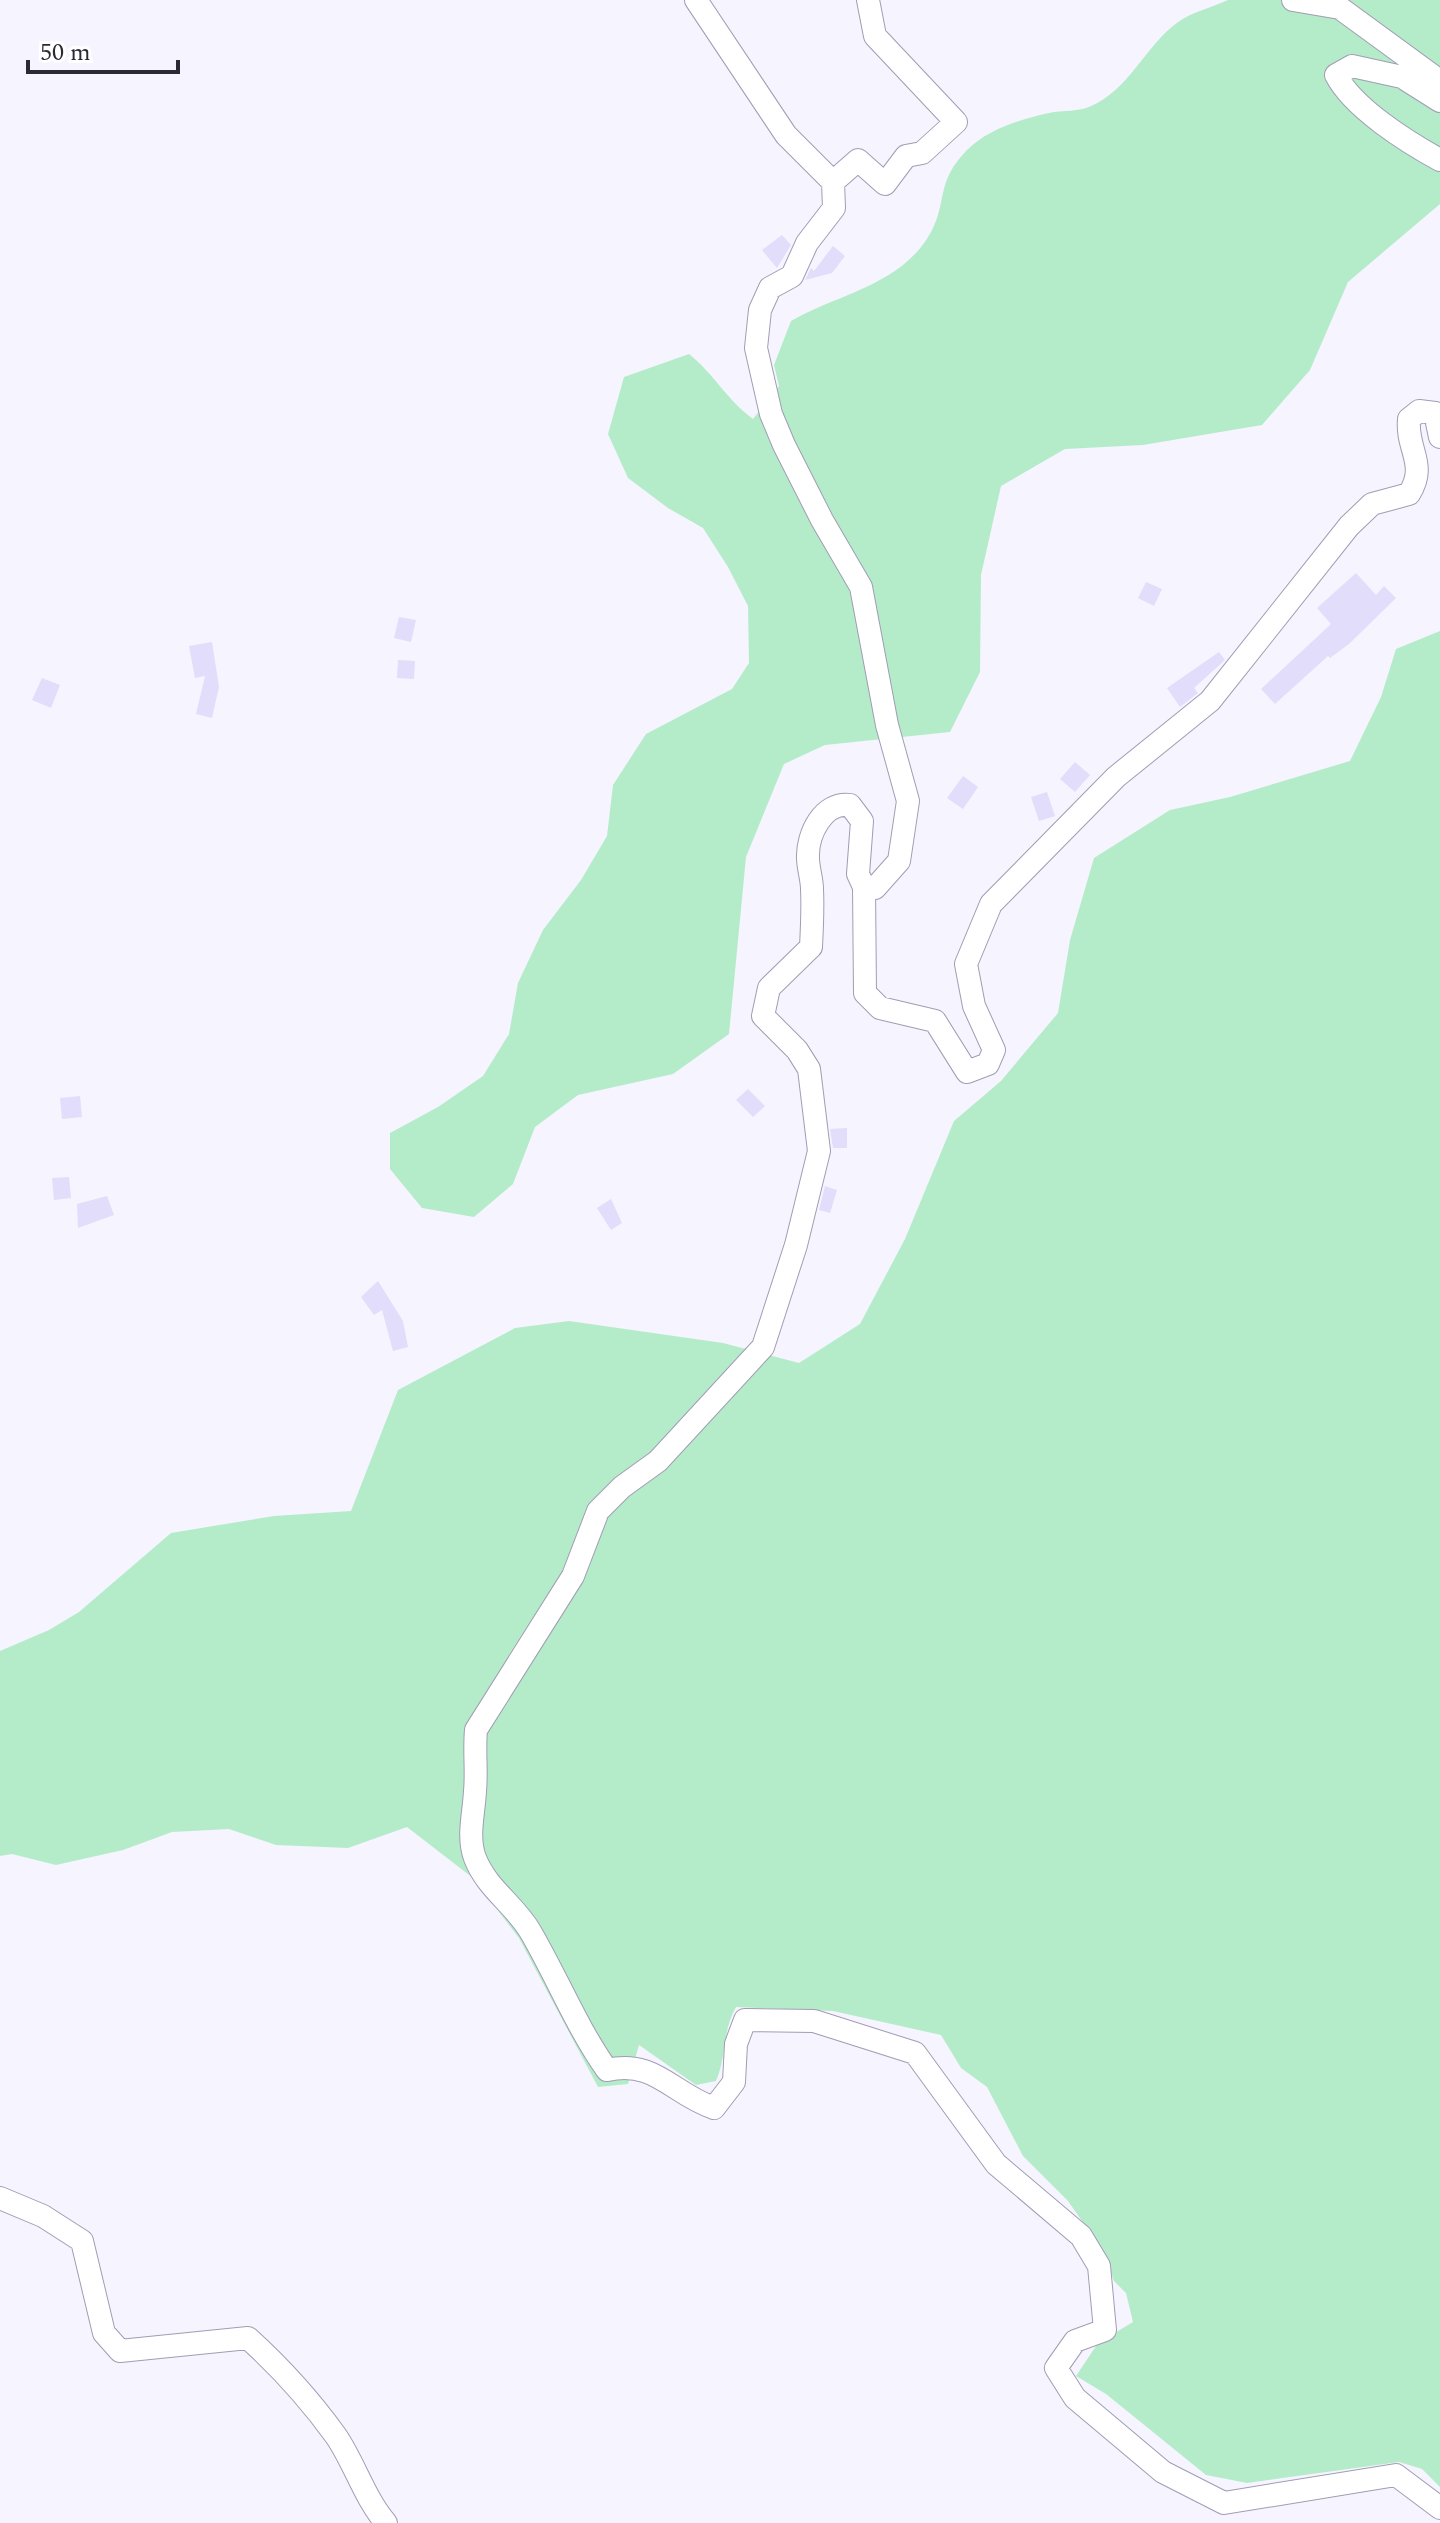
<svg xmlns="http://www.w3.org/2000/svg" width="1440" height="2523" viewBox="0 0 1440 2523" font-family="Spectral,serif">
<rect width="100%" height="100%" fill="#f6f4fe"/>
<path fill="#b4ecca" d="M1228 0H1440V204L1348 282 1310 370 1262 425 1143 445 1065 449 1001 486 981 575 980 672 950 732 825 745 784 764 746 857 729 1034 673 1074 578 1095 535 1127 513 1184 474 1217 422 1208 390 1169V1133L438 1107 483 1076 509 1034 518 983 543 930 581 880 607 836 613 785 646 734 732 689 749 663 748 606 728 567 703 528 668 508 628 478 608 434 624 377 689 354C714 374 727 400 753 419L779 386 774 365 791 321C840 293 902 285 931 232 948 200 935 183 967 150 988 129 1021 119 1049 113 1063 110 1079 112 1091 106 1129 90 1145 46 1178 22 1192 12 1213 7 1228 0Z
M1440 631V2487L1422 2469 1399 2462 1247 2483 1206 2475 1106 2394 1076 2376 1098 2343 1133 2322 1126 2293 1114 2281 1103 2251 1068 2201 1023 2156 987 2087 961 2068 941 2035 833 2011 736 2007C722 2031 727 2056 716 2081L696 2085 639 2045 628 2084 598 2087 519 1938 473 1878 407 1827 348 1848 276 1845 229 1829 172 1832 123 1850 56 1865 12 1854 0 1856V1651L49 1630 79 1612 171 1533 274 1516 351 1511 398 1390 515 1328 569 1321 723 1343 799 1363 860 1324 905 1239 954 1121 1001 1081 1058 1013 1070 940 1094 858 1170 810 1230 797 1350 761 1381 697 1396 649Z"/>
<path fill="#e1ddfb" d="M782 235 791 245 777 268 762 250Z
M833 246 845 256 832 273 805 280 811 268 814 271Z
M1356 573 1376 595 1384 586 1396 598 1349 644 1330 658 1328 656 1275 704 1261 689 1331 624 1317 608Z
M1146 582 1162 589 1154 606 1138 598Z
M399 617 416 620 411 642 394 638Z
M212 642 219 687 212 718 196 714 205 676 195 678 189 646Z
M1219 652 1225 660 1194 688 1198 693 1180 707 1167 688Z
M398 660 415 661 414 679 397 678Z
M42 678 60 685 51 708 32 700Z
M1075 762 1090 775 1075 792 1060 779Z
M963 776 978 787 963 809 947 798Z
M1047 792 1055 816 1039 821 1031 797Z
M748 1089 765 1106 753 1117 736 1100Z
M80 1096 82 1117 62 1119 60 1098Z
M847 1128V1148H833L830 1129Z
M69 1177 71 1198 54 1200 52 1178Z
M825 1186 837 1190 830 1213 819 1210Z
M107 1196 114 1215 78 1228 77 1204Z
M611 1199 622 1223 611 1230 597 1208Z
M378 1281 403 1321 408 1347 393 1351 382 1310 374 1315 361 1297Z"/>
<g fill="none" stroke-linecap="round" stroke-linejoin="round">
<g stroke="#a09db4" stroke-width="24">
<path id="street" d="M696 0 786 135 833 182 834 208 807 243 792 276 770 288 760 310 756 348 771 414 784 445 822 520 861 587 887 725 908 801 899 861 875 888 864 887 865 993 880 1008 935 1021 967 1072 988 1064 994 1050 974 1006 966 964 991 904 1116 777 1210 701 1349 526 1372 504 1409 494C1428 464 1406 450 1409 419L1419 411 1435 413 1440 437
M1293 0 1340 8 1440 81
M1440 101 1402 77 1352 66 1336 75C1353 108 1407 142 1440 160
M833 182 858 160 885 184 906 156 922 153 956 122 875 36 868 0
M864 887 858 874 862 821 850 805C823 801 807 835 808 858 808 868 812 879 812 889 813 908 812 928 811 947L769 988 763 1016 797 1050 809 1069 819 1151 796 1245 763 1347 658 1461 622 1487 598 1511 573 1576 476 1730C474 1751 477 1771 475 1791 474 1813 467 1837 475 1858 487 1889 514 1904 530 1931 557 1977 576 2026 607 2070 655 2059 672 2094 714 2108L734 2082 736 2044 745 2020 814 2021 915 2053 996 2164 1081 2236 1099 2266 1105 2330 1075 2341 1056 2368 1075 2398 1163 2472 1224 2503 1396 2475 1440 2508
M0 2198 43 2216 82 2241 104 2333 120 2351 248 2338C280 2367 310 2400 336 2436 355 2464 364 2497 386 2523"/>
</g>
<use href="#street" stroke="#fff" stroke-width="22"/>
</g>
<path d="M28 60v12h150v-12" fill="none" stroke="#2b2a33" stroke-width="4"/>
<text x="40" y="60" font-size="24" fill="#2b2a33" stroke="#ffffff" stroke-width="6" paint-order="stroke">50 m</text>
</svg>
